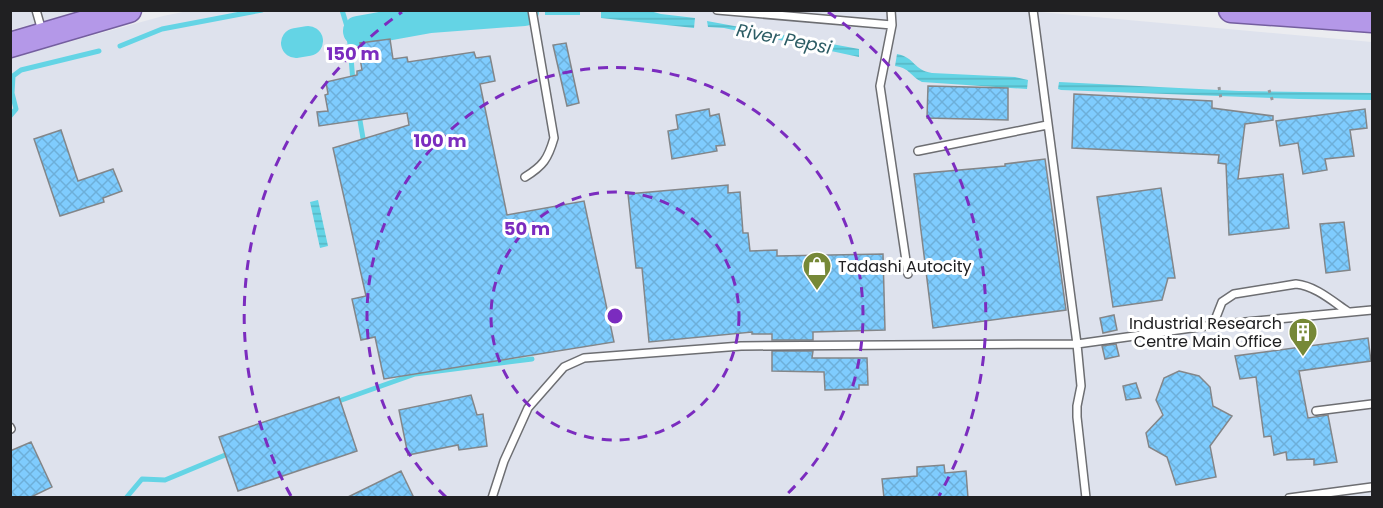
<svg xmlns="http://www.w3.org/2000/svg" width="1383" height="508" viewBox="0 0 1383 508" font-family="Poppins,sans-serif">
<defs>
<pattern id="water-rules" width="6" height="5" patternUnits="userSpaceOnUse" patternTransform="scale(1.5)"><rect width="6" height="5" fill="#64d4e5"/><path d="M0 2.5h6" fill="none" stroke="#56b6c4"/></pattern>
<pattern id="building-cross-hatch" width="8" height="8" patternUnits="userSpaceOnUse" patternTransform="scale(1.5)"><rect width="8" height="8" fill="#7fccfe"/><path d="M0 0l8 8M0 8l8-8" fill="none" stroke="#6dafd9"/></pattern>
</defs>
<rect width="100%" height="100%" fill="#ebecf0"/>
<path fill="#dee2ed" d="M193 10H1018L1372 42V497L11 498V58L163 16Z
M11 11H80L11 30Z"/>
<path fill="url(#water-rules)" d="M474 10H524V15L443 26 441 14Z
M545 11V10L580 11V15H545Z
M601 11H650L661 14 695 18 694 28 601 18Z
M426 16 427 24 359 35 358 26Z
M707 21 859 49V57L724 28 708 27Z
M897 54C916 58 913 70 932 73L1015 77 1028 80 1027 89 922 82C910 76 910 68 895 66Z
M1059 82 1239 91 1372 93V100L1299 99 1061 90 1058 89Z
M318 200 328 246 320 248 310 202Z"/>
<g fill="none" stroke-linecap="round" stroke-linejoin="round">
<path stroke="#64d4e5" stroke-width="5" d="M342 10 349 33 353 82
M120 46 162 29 262 10
M359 115 364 144
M10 116 16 109 12 93 13 76 21 70 99 51
M336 402 415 374 532 359
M126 498 142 479 165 480 230 453"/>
<path stroke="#64d4e5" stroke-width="30" d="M358 31 430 18 524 11
M296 43 308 41"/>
</g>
<path fill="url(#building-cross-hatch)" stroke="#838689" stroke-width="1.5" d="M390 39 393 59 407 57 408 62 474 52 476 58 490 56 495 81 480 84 507 215 584 201 614 342 384 379 375 337 361 340 352 299 366 296 333 148 409 125 407 113 319 126 317 112 328 111 325 95 328 94 326 82 357 75V71L362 70 360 58H363L360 43Z
M566 43 579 103 567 106 553 45Z
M928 86 1008 88V120L927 118Z
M1074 94 1212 101V108L1273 116V120L1245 124 1238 179 1283 174 1289 228 1229 235 1226 164 1218 163 1219 155 1072 148Z
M709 109 710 116 719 114 725 145 716 146 717 151 672 159 668 131 678 129 676 115Z
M1365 109 1367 128 1350 130 1354 156 1325 159 1327 170 1303 174 1298 143 1280 146 1276 121Z
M61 130 78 181 113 169 122 191 103 198 104 202 60 216 34 139Z
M1045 159 1066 310 933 328 914 174 1005 166V164Z
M728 185V193L740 192 743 233H748L750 251 777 250V256L883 254 885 330 813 332V340H772V334H752V332L649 342 642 268H636L628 194Z
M1161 188 1175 278H1168L1162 300 1113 307 1097 197Z
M1344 222 1350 270 1326 273 1320 224Z
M1114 315 1117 330 1103 333 1100 318Z
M1368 338 1371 361 1299 371 1308 418 1328 415 1337 462 1314 465V459L1287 460 1286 452 1274 455 1271 436 1264 437 1256 377 1240 379 1235 356Z
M1116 344 1119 356 1105 359 1102 346Z
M772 351H813L812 358H867L868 385H859V389L825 390 824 372 772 371Z
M1179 371 1199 376 1210 387 1213 406 1232 416 1210 446 1216 477 1176 485 1167 457 1149 447 1146 433 1163 415 1156 400 1164 378Z
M1136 383 1141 398 1126 400 1123 386Z
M471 395 477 415 483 414 487 446 459 450 458 445 408 455 399 410Z
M339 397 357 451 238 491 219 437Z
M31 442 52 487 29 498H10V451Z
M944 465 945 473 966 471 968 498H884L882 479 917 476V467Z
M401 471 414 498H346Z"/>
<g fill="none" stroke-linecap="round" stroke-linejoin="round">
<g stroke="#6d6e72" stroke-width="10">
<path id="service" d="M36 10 42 31
M717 10 892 25
M891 10 892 25 880 86 908 274
M1033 10 1077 344 1081 386 1077 406V417L1086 498
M918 151 1047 125
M525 177C543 166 548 159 554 138L532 10
M1213 325 1222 302 1234 294 1296 284C1315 286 1331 300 1347 311
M1316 411 1372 404
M10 427 11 429
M492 498 504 461 528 408 564 367 584 358 741 346 1077 344 1213 325 1372 310
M1289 498 1372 487"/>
</g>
<g stroke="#745e9f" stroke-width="27">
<path id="trunk" d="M1231 10 1372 20
M10 45 129 10"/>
</g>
<path stroke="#97979a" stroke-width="3" stroke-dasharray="3 4.5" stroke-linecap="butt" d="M1219 87 1221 99
M1269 90 1273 102"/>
<use href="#service" stroke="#fff" stroke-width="7"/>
<use href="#trunk" stroke="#b498e8" stroke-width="24"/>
</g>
<g fill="none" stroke="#7b2cbf" stroke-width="3" stroke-dasharray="10 8">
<circle cx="615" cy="316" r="124"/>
<path d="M446 497A248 248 0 1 1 784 497"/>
<path d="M291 496A371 371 0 0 1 402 12M828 12A371 371 0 0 1 939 496"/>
</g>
<defs>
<g id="shop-pin" transform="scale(1.5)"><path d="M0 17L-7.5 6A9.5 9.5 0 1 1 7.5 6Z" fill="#768837" stroke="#fff"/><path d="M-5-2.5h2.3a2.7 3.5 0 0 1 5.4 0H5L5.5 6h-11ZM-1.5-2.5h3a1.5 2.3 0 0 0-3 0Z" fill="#fff"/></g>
<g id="building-pin" transform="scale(1.5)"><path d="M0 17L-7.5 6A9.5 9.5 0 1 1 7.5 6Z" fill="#768837" stroke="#fff"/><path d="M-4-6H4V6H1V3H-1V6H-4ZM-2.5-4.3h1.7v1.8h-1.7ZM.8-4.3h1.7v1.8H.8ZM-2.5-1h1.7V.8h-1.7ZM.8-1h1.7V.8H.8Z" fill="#fff"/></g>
</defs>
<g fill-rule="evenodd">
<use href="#shop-pin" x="817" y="266"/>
<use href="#building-pin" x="1303" y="332"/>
</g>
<g text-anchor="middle" stroke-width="6" stroke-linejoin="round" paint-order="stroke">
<g font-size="16" fill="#202022" stroke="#fff" text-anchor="start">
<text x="838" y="272">Tadashi Autocity</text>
<text x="1282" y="329" text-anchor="end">Industrial Research<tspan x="1282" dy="18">Centre Main Office</tspan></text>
</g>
<g font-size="18" font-style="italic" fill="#2d5d65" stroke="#fff">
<text transform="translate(784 39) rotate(11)" y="6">River Pepsi</text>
</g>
</g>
<circle cx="615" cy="316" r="9" fill="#7b2cbf" stroke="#fff" stroke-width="3"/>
<g font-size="18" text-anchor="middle" font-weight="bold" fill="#7b2cbf" stroke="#fff" stroke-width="6" stroke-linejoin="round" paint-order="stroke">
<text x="353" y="60">150 m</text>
<text x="440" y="147">100 m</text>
<text x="527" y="235">50 m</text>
</g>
<rect width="1383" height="508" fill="none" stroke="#202022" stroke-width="24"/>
</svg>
